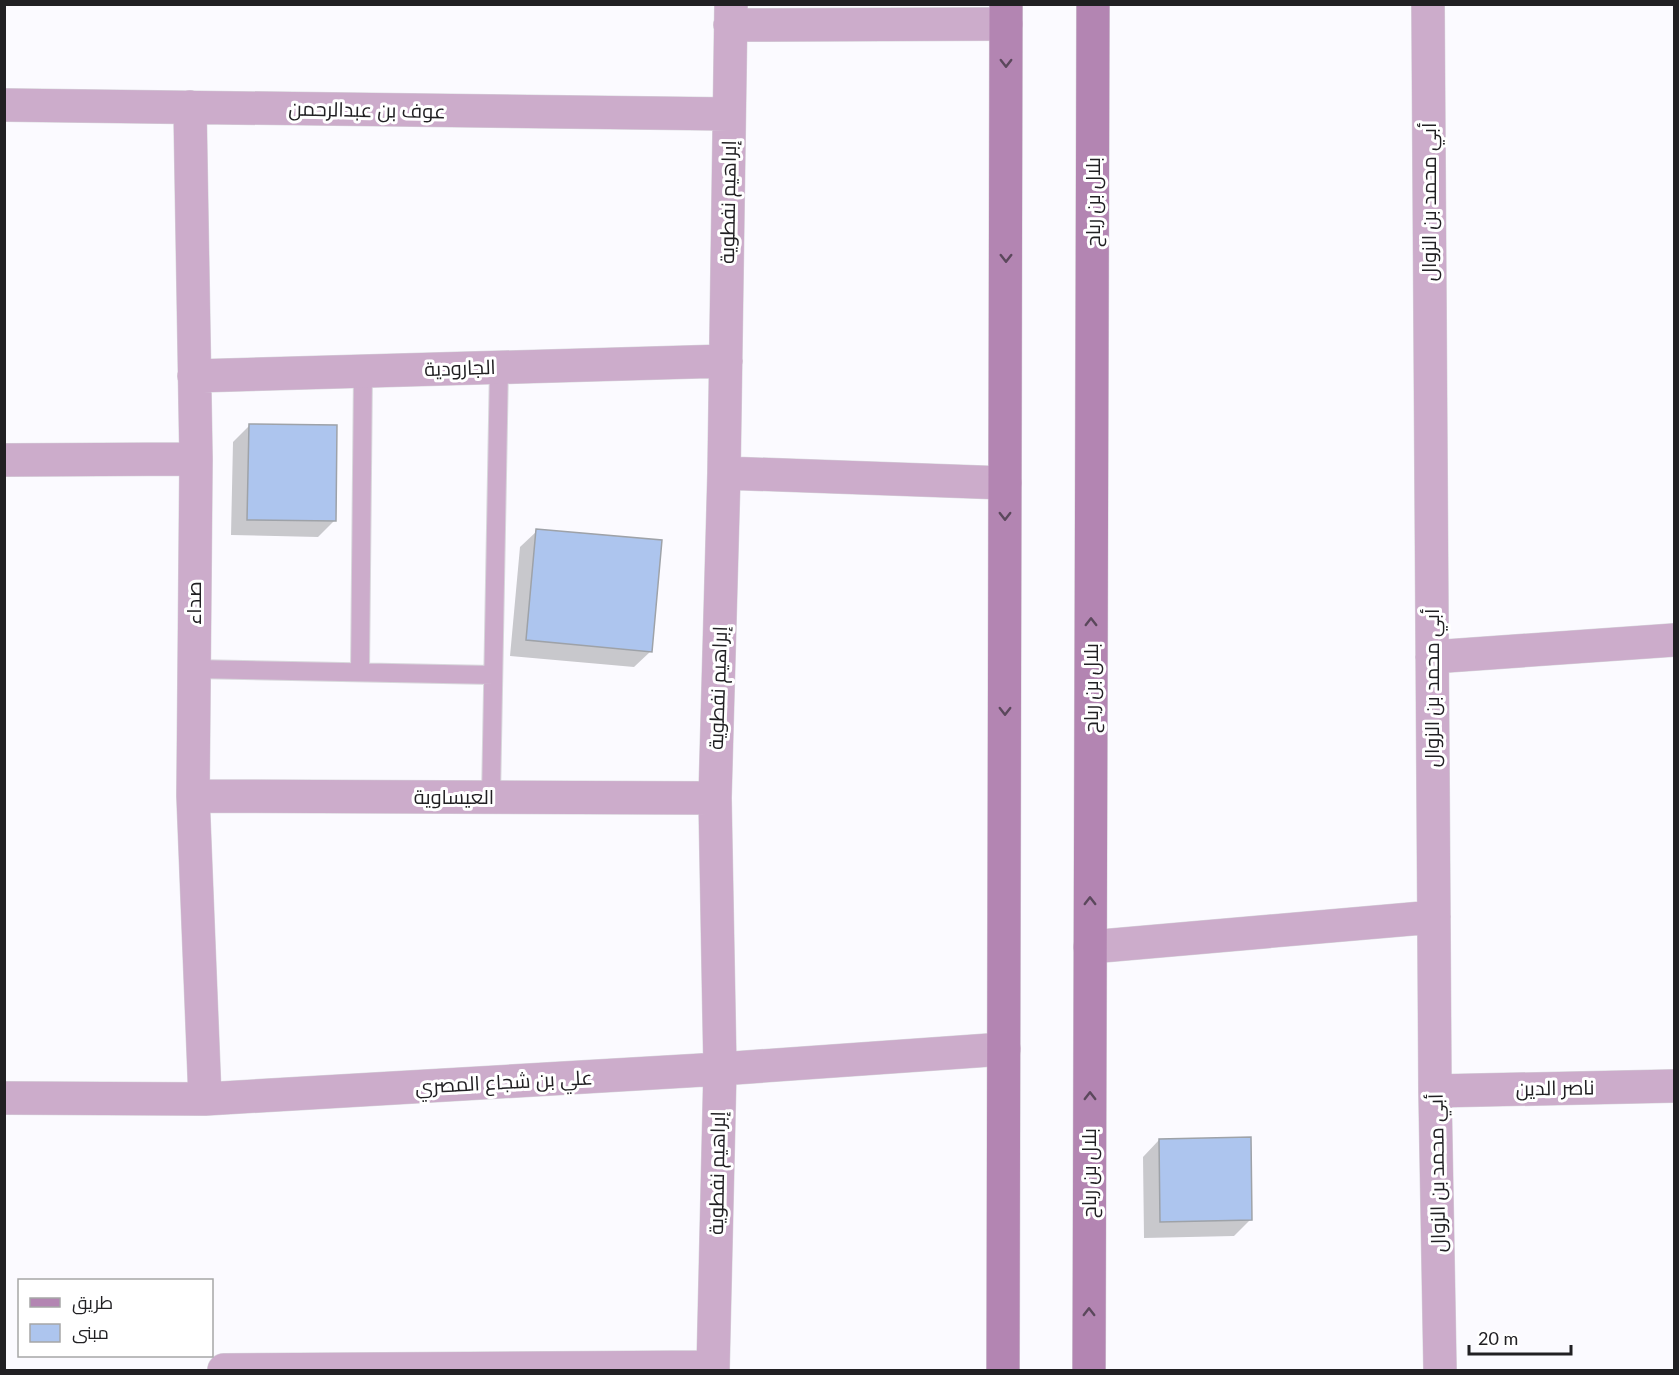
<svg xmlns="http://www.w3.org/2000/svg" width="1679" height="1375" viewBox="0 0 1679 1375" font-family="Lato,Cairo,sans-serif">
<rect width="100%" height="100%" fill="#fbfaff"/>
<path fill="#0003" d="M249 426 334 521 318 537 231 535 233 442Z
M537 531 651 651 634 667 510 656 520 547Z
M1159 1140 1250 1220 1234 1236 1144 1238 1143 1157Z"/>
<path fill="#adc5ee" stroke="#9ea2a8" stroke-width="1.5" d="M249 424 337 425 336 521 247 520Z
M536 529 662 540 652 652 526 640Z
M1251 1137 1252 1220 1160 1222 1159 1139Z"/>
<g fill="none" stroke-linecap="round" stroke-linejoin="round">
<g stroke="#d8d7dc" stroke-width="20">
<path id="service" d="M194 669 493 675
M360 672 363 372
M491 797 499 367"/>
</g>
<g stroke="#d8d7dc" stroke-width="34">
<path id="minor" d="M1428 4 1435 1091 1440 1370
M730 25 1006 24
M4 105 729 114
M190 107 196 459 193 796 205 1099
M194 376 726 361
M4 460 196 459
M724 473 1005 483
M1432 657 1674 640
M193 796 715 798
M1090 947 1434 917
M1435 1091 1674 1086
M4 1098 205 1099 720 1069 1004 1049
M224 1370 713 1367
M713 1370 720 1069 715 798 724 473 731 4"/>
</g>
<g stroke="#d8d7dc" stroke-width="34">
<path id="secondary" d="M1003 1370 1006 4
M1089 1370 1093 4"/>
</g>
<use href="#service" stroke="#ccaccb" stroke-width="18"/>
<use href="#minor" stroke="#ccaccb" stroke-width="33"/>
<use href="#secondary" stroke="#b385b2" stroke-width="33"/>
</g>
<defs><path id="oneway-chevron" d="M-2-3.5L2.5 0L-2 3.5" fill="none" stroke-width="1.6" stroke-linecap="round" stroke-linejoin="round" transform="scale(1.5)"/></defs>
<g stroke="#5b485c">
<use href="#oneway-chevron" transform="translate(1006 63) rotate(90)"/>
<use href="#oneway-chevron" transform="translate(1006 258) rotate(90)"/>
<use href="#oneway-chevron" transform="translate(1005 516) rotate(90)"/>
<use href="#oneway-chevron" transform="translate(1091 622) rotate(-90)"/>
<use href="#oneway-chevron" transform="translate(1005 711) rotate(90)"/>
<use href="#oneway-chevron" transform="translate(1090 901) rotate(-90)"/>
<use href="#oneway-chevron" transform="translate(1090 1096) rotate(-90)"/>
<use href="#oneway-chevron" transform="translate(1089 1312) rotate(-90)"/>
</g>
<g text-anchor="middle" stroke-width="6" stroke-linejoin="round" paint-order="stroke">
<g font-size="20" fill="#212023" stroke="#fff">
<text transform="translate(367 110) rotate(1)" y="7">عوف بن عبدالرحمن</text>
<text transform="translate(728 202) rotate(-89)" y="7">إبراهيم نفطوية</text>
<text transform="translate(1093 202) rotate(-90)" y="7">بلال بن رباح</text>
<text transform="translate(1429 202) rotate(-90)" y="7">أبي محمد بن الزوال</text>
<text transform="translate(460 368) rotate(-2)" y="7">الجارودية</text>
<text transform="translate(194 603) rotate(-90)" y="7">صداء</text>
<text transform="translate(718 688) rotate(-88)" y="7">إبراهيم نفطوية</text>
<text transform="translate(1091 688) rotate(-90)" y="7">بلال بن رباح</text>
<text transform="translate(1432 688) rotate(-90)" y="7">أبي محمد بن الزوال</text>
<text x="454" y="804">العيساوية</text>
<text transform="translate(504 1082) rotate(-3)" y="7">علي بن شجاع المصري</text>
<text transform="translate(1555 1088) rotate(-1)" y="7">ناصر الدين</text>
<text transform="translate(717 1173) rotate(-89)" y="7">إبراهيم نفطوية</text>
<text transform="translate(1089 1173) rotate(-90)" y="7">بلال بن رباح</text>
<text transform="translate(1437 1173) rotate(-91)" y="7">أبي محمد بن الزوال</text>
</g>
</g>
<rect width="1679" height="1375" fill="none" stroke="#212023" stroke-width="12"/>
<rect x="18" y="1279" width="195" height="78" fill="#ffffff" stroke="#a6a6a7" stroke-width="1.5"/>
<rect x="30" y="1298" width="30" height="9" fill="#b385b2" stroke="#a6a6a7" stroke-width="1.5"/>
<text x="72" y="1309" font-size="18" fill="#212023">طريق</text>
<rect x="30" y="1324" width="30" height="18" fill="#adc5ee" stroke="#a6a6a7" stroke-width="1.5"/>
<text x="72" y="1339" font-size="18" fill="#212023">مبنى</text>
<path d="M1469 1345v9h102v-9" fill="none" stroke="#212023" stroke-width="3"/>
<text x="1478" y="1345" font-size="18" fill="#212023" stroke="#ffffff" stroke-width="4.5" paint-order="stroke">20 m</text>
</svg>
